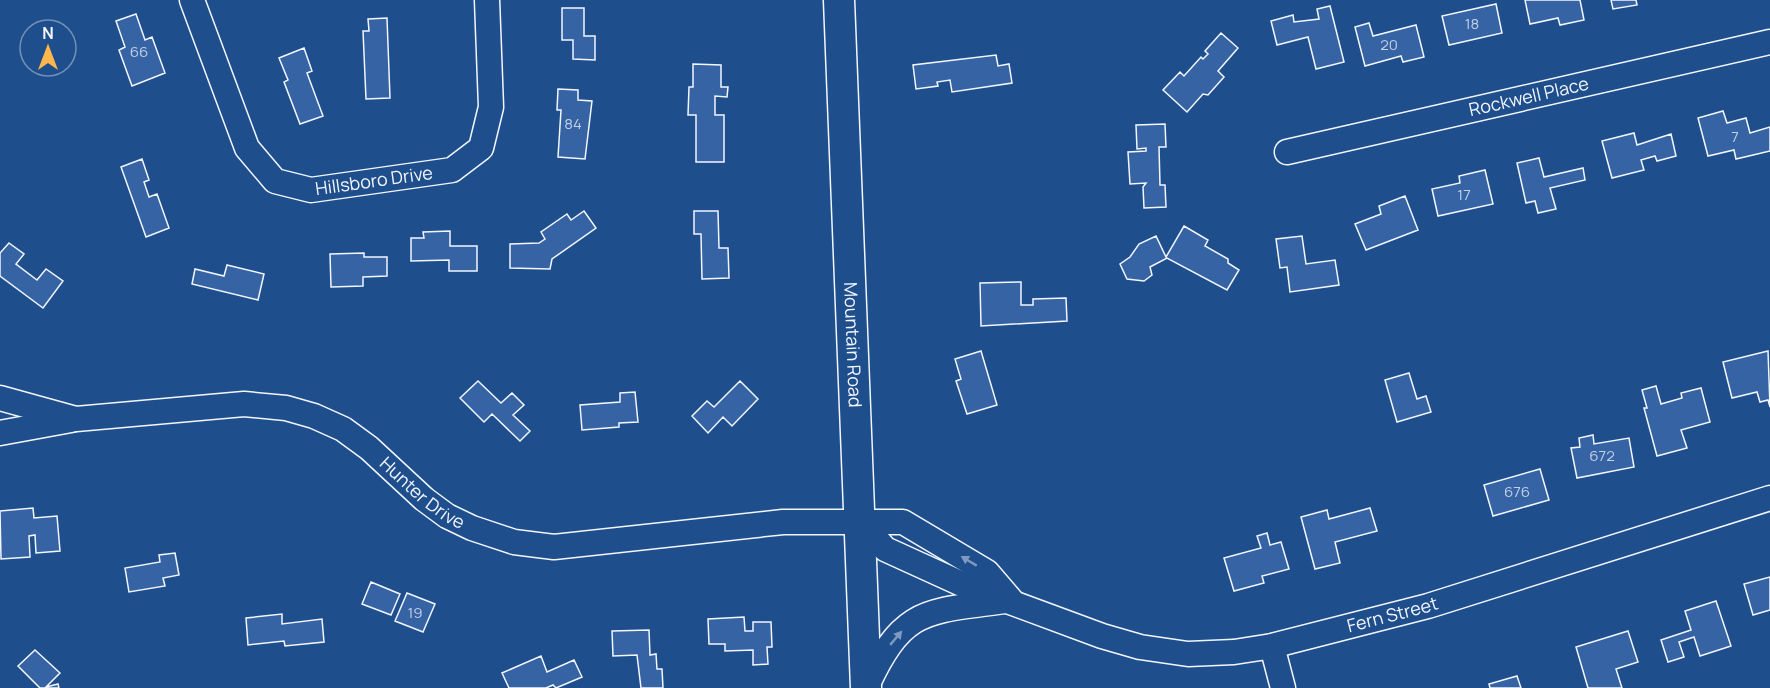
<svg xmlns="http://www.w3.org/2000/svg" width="1770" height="688" viewBox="0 0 1770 688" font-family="Manrope,sans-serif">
<rect width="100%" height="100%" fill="#1f4e8c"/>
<path fill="#3563a3" stroke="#f2f6ff" stroke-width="1.5" d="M1525 0H1580L1584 20 1560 25 1558 18 1530 24Z
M1611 0H1636L1637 5 1613 9Z
M1496 4 1502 33 1449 45 1442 16Z
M1330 6 1344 62 1316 69 1308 37 1277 45 1271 21 1293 15 1294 22 1319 19 1317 9Z
M562 8H584V36H595V60L573 59V40H562Z
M136 14 145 40 152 37 165 73 132 86 119 50 125 47 116 21Z
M387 18 390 98 366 99 363 31H369L368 19Z
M1369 23 1373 36 1416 25 1424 57 1403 62 1401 56 1365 66 1355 27Z
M1221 33 1238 48 1218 71 1224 77 1208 95 1203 94 1187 112 1163 90 1180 72 1184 76 1201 57 1203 59 1208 54 1205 51Z
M304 48 312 71 307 73 323 116 300 124 284 82 288 80 279 58Z
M996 55 998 66 1009 64 1012 83 952 92 950 80 937 82 938 86 916 89 913 65Z
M693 64 721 65V87H728L727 97 715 96V115H724V162H696V115H688L689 87H693Z
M558 89 578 90V100L592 101 585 159 558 157 561 110H557Z
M1723 111 1727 123 1746 118 1750 133 1770 127V151L1736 159 1734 150 1708 156 1698 118Z
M1165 124 1166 147H1159L1160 185H1165L1166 207 1144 208 1143 187 1146 183 1130 184 1128 152 1146 151V148L1137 149 1136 125Z
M1634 133 1637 145 1671 134 1676 156 1657 161 1655 156 1641 160 1644 170 1612 178 1602 141Z
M1539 158 1544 177 1583 168 1585 180 1550 188 1556 209 1538 213 1535 201 1526 203 1517 163Z
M142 159 149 180 144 182 149 197 157 194 169 228 146 237 121 167Z
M1485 170 1493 204 1438 216 1432 189 1460 183 1459 176Z
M1405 196 1418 230 1366 250 1355 224 1381 214 1379 206Z
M584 211 596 228 552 259 550 269 510 268V244L539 243 545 239 541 232 567 214 571 220Z
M694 211H718L719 248H728L729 278 702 279 701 234H694Z
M1184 226 1208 240 1205 246 1228 259V263L1239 270 1227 290 1167 258 1150 267 1152 275 1144 281 1127 279 1120 264 1130 257 1139 244 1156 236 1166 257Z
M450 231V246H477V271H449V260L411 261V238H424L423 232Z
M1302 236 1306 264 1335 260 1339 285 1290 292 1287 267 1280 268 1276 239Z
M9 243 24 254 16 264 37 280 46 269 63 281 43 308 0 276V253Z
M364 253V257H387V276L363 277V286L331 287 330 254Z
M227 265 264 274 258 300 192 284 195 269 224 276Z
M1021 282V305H1033V299L1066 298 1067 321 981 326 980 283Z
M981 351 997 405 967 414 956 381 961 379 955 359Z
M1768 351 1770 407 1768 400 1760 402 1757 392 1732 398 1723 362Z
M1409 373 1417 399 1426 396 1431 412 1397 422 1385 380Z
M478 381 501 403 512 393 524 405 513 415 530 431 520 441 492 414 484 422 460 398Z
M740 381 758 399 732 426 723 417 708 433 692 416 707 401 714 407Z
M1656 386 1661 404 1682 398 1681 393 1701 388 1710 422 1681 430 1687 448 1657 456 1644 408H1647L1642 390Z
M635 392 638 422 619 423V427L582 430 580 405 620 402V393Z
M1593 435 1594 444 1629 438 1634 467 1577 478 1571 448 1580 447 1579 438Z
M1540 469 1549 500 1493 516 1484 485Z
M33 508 34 518 57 516 60 551 36 553 35 535 29 536 30 557 1 559 0 511Z
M1370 508 1377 531 1335 542 1340 563 1315 569 1301 517 1327 510 1329 519Z
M1267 533 1270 545 1281 542 1289 569 1262 576 1264 583 1234 591 1224 558 1261 548 1257 536Z
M175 553 179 575 163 578 165 586 129 592 125 568 160 562 159 555Z
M1770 577V610L1753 615 1744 584Z
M371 582 400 594 391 615 362 604Z
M407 593 435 604 423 632 395 621Z
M1716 601 1731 646 1700 656 1694 637 1679 642 1684 657 1668 662 1661 640 1691 630 1685 611Z
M282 614V624L322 619 324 642 285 646 284 641 248 645 246 618Z
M744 617 745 631H753V622H771L772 647H767L768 664 753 665V650L725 651V644H709L708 619Z
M649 630 650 655 656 654 657 669H662L663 688H641L637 655 613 656 612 631Z
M1628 631 1638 662 1616 669 1622 688H1588L1576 647Z
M35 650 60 673 46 687 58 684 59 688H40L18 666Z
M541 656 547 672 574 660 582 677 556 688 553 685 546 688H509L502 673Z
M1517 676 1521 688H1490L1489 684Z"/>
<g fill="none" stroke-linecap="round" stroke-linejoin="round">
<g stroke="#f2f6ff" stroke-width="27">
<g id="minor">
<path id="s1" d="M192 0 247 148 275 181 311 190 452 170 481 148 491 107 487 0"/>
<path id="s2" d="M1287 152 1770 42"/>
<path id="s3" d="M0 398 76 419 244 404 286 408 314 416 343 429 369 448 424 499 447 516 472 528 514 542 554 547 783 522H903L987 572 1011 600"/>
<path d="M0 433 71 420"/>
<path id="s4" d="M861 521 885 549 964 585 1102 636 1140 647 1188 654 1234 652 1272 646 1428 606 1770 498"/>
<path d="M1272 646 1283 688"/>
<path d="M866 688C903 607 925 612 1005 601"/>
</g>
</g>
<g stroke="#f2f6ff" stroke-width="33">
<g id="major">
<path id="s5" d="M839 0 866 688"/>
</g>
</g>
<use href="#minor" stroke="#1f4e8c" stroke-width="24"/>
<use href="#major" stroke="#1f4e8c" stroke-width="30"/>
</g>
<defs><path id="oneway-solid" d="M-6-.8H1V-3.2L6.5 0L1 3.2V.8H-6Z" transform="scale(1.5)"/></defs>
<g fill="#7e9ac0">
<use href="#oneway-solid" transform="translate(969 561) rotate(-149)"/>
<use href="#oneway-solid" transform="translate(896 638) rotate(-50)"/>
</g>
<g text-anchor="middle" stroke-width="4.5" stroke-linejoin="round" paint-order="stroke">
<g font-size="15" fill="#c3d1e8">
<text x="1472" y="29">18</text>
<text x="1389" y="50">20</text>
<text x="139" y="57">66</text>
<text x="573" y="129">84</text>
<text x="1735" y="142">7</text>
<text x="1464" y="200">17</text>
<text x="1602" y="461">672</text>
<text x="1517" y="497">676</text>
<text x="415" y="618">19</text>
</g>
<g font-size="18" fill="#f2f6ff" stroke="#1f4e8c">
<text dy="6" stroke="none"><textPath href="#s2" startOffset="248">Rockwell Place</textPath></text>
<text dy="6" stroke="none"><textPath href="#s1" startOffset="302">Hillsboro Drive</textPath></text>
<text dy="6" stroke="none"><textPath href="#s5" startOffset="345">Mountain Road</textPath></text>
<text dy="6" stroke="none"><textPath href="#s3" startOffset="453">Hunter Drive</textPath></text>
<text dy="6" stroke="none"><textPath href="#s4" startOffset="568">Fern Street</textPath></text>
</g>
</g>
<g transform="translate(48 48)"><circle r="28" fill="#1f4e8c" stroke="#7391ba" stroke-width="1.5"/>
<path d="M0-4.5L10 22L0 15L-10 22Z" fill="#ffb74d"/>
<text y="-9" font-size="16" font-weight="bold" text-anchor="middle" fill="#f2f6ff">N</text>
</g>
</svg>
